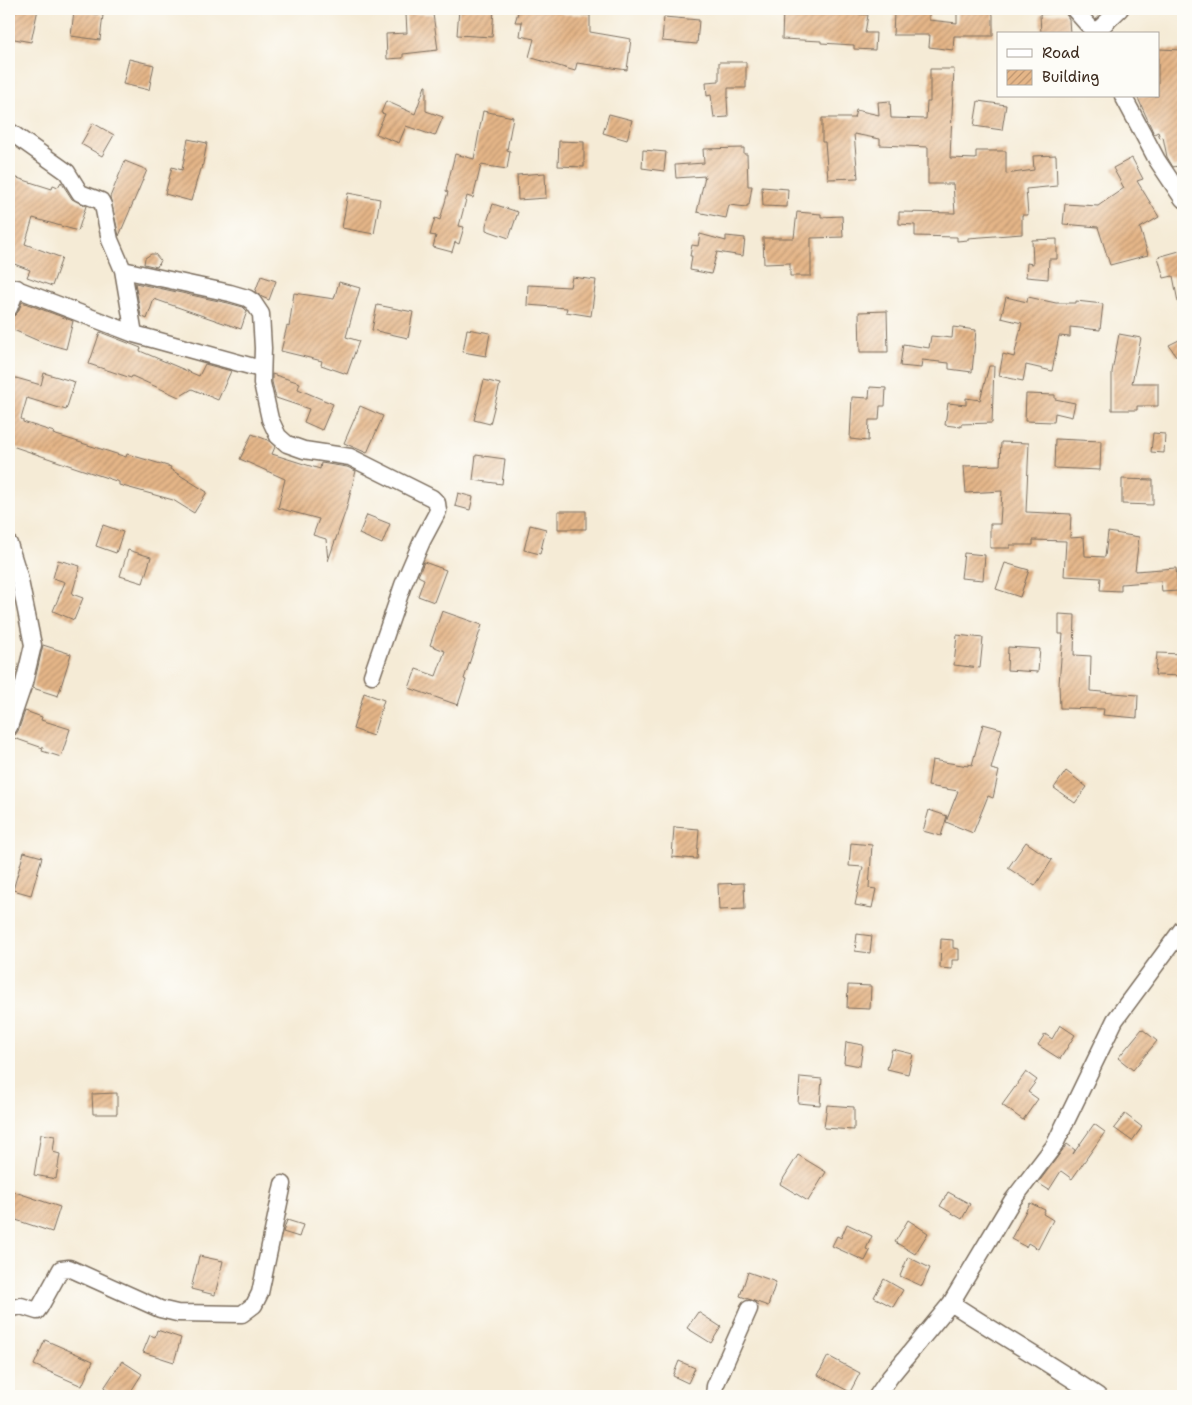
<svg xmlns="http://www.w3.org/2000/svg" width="1192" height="1405" viewBox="0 0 1192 1405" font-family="'Shantell Sans',sans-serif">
<defs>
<pattern id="building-hatch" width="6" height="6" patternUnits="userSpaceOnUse" patternTransform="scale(1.25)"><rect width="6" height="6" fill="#e5b688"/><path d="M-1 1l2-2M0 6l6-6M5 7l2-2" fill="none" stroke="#bb946f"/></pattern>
</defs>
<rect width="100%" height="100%" fill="#fdfcf7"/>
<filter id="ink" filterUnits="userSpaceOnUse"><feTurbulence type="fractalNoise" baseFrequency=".02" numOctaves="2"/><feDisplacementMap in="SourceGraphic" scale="10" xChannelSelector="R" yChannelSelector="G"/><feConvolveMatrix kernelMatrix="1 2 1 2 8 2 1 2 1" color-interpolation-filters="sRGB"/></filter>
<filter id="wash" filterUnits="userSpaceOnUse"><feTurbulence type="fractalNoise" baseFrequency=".0096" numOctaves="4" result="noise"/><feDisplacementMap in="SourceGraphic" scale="20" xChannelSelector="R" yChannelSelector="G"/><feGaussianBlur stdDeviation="1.12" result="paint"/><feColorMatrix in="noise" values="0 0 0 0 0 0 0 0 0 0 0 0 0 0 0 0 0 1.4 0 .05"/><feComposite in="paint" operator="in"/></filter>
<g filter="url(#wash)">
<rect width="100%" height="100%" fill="#f5ebd6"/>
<g id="blocks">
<path fill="url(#building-hatch)" d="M9 9H38L31 42 9 38Z
M459 9H494L492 37 457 35Z
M519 9H562V14L590 15V32L631 39 627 70 577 63 575 71 529 57 534 39 520 36 522 22H515Z
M783 9H815L868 15 865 33H876L875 50 854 49V45L821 43V41L782 39Z
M957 9H991L993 15V36H954L953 50 929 47 930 35H893L894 13H929V20L957 23Z
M74 11 103 15 100 40 71 36Z
M1065 13 1069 19 1070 34H1041L1040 14Z
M406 14H433L438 50 403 54V58L387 59 386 34 407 33Z
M664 17 699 20 697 44 662 41Z
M1158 49 1183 50V69L1177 97 1183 98V165L1173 167 1167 157 1163 137 1160 138 1158 132 1154 134 1137 96H1158Z
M129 59 154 65 149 90 123 84Z
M719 62H746V88H728V98H727L728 117 714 118 711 95 707 96 706 82 719 81Z
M930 69H954L950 158 976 159V151H1006V174L1034 170 1033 156 1056 155 1057 186 1026 189 1028 215H1022V234L968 238V240L957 241V237L915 236V225L899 224V212L955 213 953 184H928V147L880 145V139L854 134 858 178 828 179 825 142H822V118H854L856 110 879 115 878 102 890 101 891 118 926 119 927 102H930Z
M425 86H426V111L443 117 435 136 406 126 399 143 376 134 385 114 381 113 386 101 415 114Z
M978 101 1006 105 1002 130 974 126Z
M483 111 513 117 507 150 510 151 507 169 481 165 473 198 467 196 459 226 464 227 459 244 455 242 452 252 433 247 436 236 430 235 435 218 440 220 448 192 446 191 455 154 474 159Z
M609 114 632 120 627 140 603 133Z
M93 123 114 135 102 156 81 144Z
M188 139 207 143 202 169H200L191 201 165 194 172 167 182 170Z
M559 141 584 142V167L558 166Z
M744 148V154H747L748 186H752L749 205H747V207L729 205 726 218 697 212 705 176 676 178 675 165 704 163 703 149Z
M643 150 666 152 664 171 642 168Z
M1132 158 1143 179 1137 181 1159 217 1140 228 1148 255 1110 265 1098 227 1063 224 1065 204 1098 206 1124 188 1113 168Z
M125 161 147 170 119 236 110 197Z
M545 173 546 198 518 200 517 175Z
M14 177 52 189 53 185 58 187 61 182 72 199 86 206 78 231 33 218 25 244 62 258 52 286 27 277 30 270 9 262V195Z
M762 187 788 189 787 207 763 206Z
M348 193 380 199 374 234 342 228Z
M493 204 518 212 509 238 486 230V225Z
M797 212 821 214V217L842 216 843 237 811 238V276H790V263L764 264 763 238H794Z
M700 234 726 241V236L745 238 743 256 717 252 711 274 690 270 692 256H690L692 245 698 246Z
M1057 239V259H1049L1048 279 1026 277 1027 263 1033 264 1032 240Z
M1183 250V301L1178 302 1173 276 1164 278 1158 257Z
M151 254H155L160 260 157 267 144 264 145 258Z
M261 276 276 281 269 300 262 297 255 292Z
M572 277 596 280 591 316 566 312 567 308 527 305 528 285 570 287Z
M339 282 360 288 346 337 359 341 347 374 321 365 322 361 281 351 287 326 289 327 294 293 334 299Z
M135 283 228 303 243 307 247 311 241 329 154 299 147 319 141 316Z
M1006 297 1027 302 1028 297 1056 303H1076V301L1103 304 1100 330 1070 327V337L1059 336 1052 371 1026 365 1023 381 999 376 1003 354 1014 357 1022 323 1001 318Z
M22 302 73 321 66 349 41 342 9 328 12 317 18 312Z
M377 305 413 312 408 338 372 330Z
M887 311 888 352H860L859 312Z
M953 327 976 330 972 372 949 369V363L922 360 921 368 900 366 903 344 929 348 931 336 952 338Z
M467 329 490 333 486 356 463 352Z
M100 332 141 348 140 351 199 376 205 364 231 371 218 400 192 389 179 397 132 376 131 378 89 364Z
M1119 334 1141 338 1132 383H1158V406H1137V410H1112V372Z
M1179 340 1183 346V352L1176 356 1169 345Z
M989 366H994L992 423 961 424V427L945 425 948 403 966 405V398L980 400Z
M44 373 75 382 66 410 27 398 21 419 23 420V422L54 432 53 434 126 457 127 454 171 467 170 469 207 492 194 513 173 500 119 485V482L9 445V376L41 385Z
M272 374 300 383 298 389 333 404 322 430 304 422 309 409 276 398 272 382Z
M484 380 500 384 490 424 474 420Z
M870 387 886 388 885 406H880L879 420H869L868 441 850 439 852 397 869 398Z
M1026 394 1055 395V399L1075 403 1072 417 1055 413 1054 422 1025 421Z
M360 406 383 416 367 453 344 443Z
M1153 433 1165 434 1164 453 1151 452Z
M252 434 270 441 275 447 272 454 320 469 321 463 347 467 356 471 346 510 328 561 326 539 313 535 319 519 278 508 285 479 240 459Z
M1055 439 1101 441 1100 470 1054 468Z
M1001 442 1029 443 1026 512 1071 514 1070 538 1084 537 1085 556 1105 557 1108 532 1139 537 1135 571 1176 568 1178 591 1162 592 1161 581 1121 584V591L1100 590 1101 578 1064 576 1066 541 1033 540V545H1010V548H990V524H1000L1002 491 966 493 964 466 1000 465Z
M476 455 505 459 502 484 473 480Z
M1122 479 1153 480V505L1122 504Z
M458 493 473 497 470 510 455 506Z
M558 511H586V529H558Z
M367 515 390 524 382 544 359 534Z
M103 525 123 532 116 553 96 546Z
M530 525 546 529 540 554 524 550Z
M128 550 151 557 143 583 120 576Z
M964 553 985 555 983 580 961 578Z
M58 560 80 566 72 594 83 598 74 620 53 611 65 582 53 578Z
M424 562 446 570 434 602 418 596 424 579 418 576Z
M1005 563 1029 570 1020 597 996 589Z
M442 611 482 625 464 679 466 680 458 705 409 688 416 669 436 676 445 651 430 645Z
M1059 614 1075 615 1074 655 1091 656 1090 691 1138 695 1137 718 1103 715 1104 709 1060 708 1059 684 1063 634H1059Z
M957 635 983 638 980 668 954 665Z
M43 645 71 654 58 696 33 688Z
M1008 647 1040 649 1038 672 1007 670Z
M1157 653 1183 654V676L1155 675Z
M364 693 384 700 373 736 353 729Z
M25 711 42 717 41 720 70 729 61 757 42 751 43 748 11 737 15 735 18 731Z
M983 724 1002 729 991 769 999 771 993 798 988 796 973 833 946 822 958 791 928 786 932 760 968 766V764L972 765Z
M1066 771 1087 787 1075 803 1054 788Z
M929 810 947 816 941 836 923 831Z
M674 827 699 829 697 859 672 857Z
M1026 842 1052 860 1035 886 1008 868Z
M851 843 872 845 869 888 876 889 872 908 855 905 863 867 849 866Z
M24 852 42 857 31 895 13 890Z
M744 883 745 909 719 910 718 884Z
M857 934 872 936 870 953 855 951Z
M941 939 953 940V948L959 949V960H952V969L940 968Z
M848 985 871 986 870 1009 847 1008Z
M1060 1025 1075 1035 1060 1059 1038 1045 1045 1034 1052 1039Z
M1142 1029 1157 1041 1133 1070 1118 1058Z
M846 1042 863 1045 860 1066 844 1063Z
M892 1049 913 1054 908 1074 887 1069Z
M1026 1072 1037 1080 1028 1092 1038 1099 1023 1120 1002 1105Z
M800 1077 822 1079 820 1105 798 1103Z
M117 1093V1114H93L92 1094Z
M827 1105 854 1107V1130L824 1128Z
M1125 1114 1142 1127 1132 1141 1114 1128Z
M1094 1124 1105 1132 1072 1179 1061 1171 1049 1190 1038 1183 1067 1144 1075 1150 1073 1154Z
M41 1134 55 1136 53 1152 60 1154 56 1179 34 1175Z
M798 1155 826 1172 808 1201 780 1184Z
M9 1190 60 1207 52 1232 16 1220V1218L9 1216Z
M948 1192 970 1204 962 1219 940 1206Z
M1030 1203 1045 1210 1043 1214 1053 1220 1038 1249 1028 1243 1026 1247 1011 1239Z
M287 1220 303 1225 299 1237 283 1232Z
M908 1220 928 1233 915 1254 895 1242Z
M847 1224 872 1236 866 1249 870 1251 865 1261 832 1246 837 1236 841 1238Z
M199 1256 223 1261 215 1295 191 1289Z
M908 1257 930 1268 922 1286 900 1276Z
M748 1272 776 1282 768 1306 740 1296Z
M884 1279 903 1290 893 1307 874 1297Z
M698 1312 721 1327 711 1343 687 1328Z
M157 1330 181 1338 174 1362 143 1352 150 1335 155 1337Z
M45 1340 93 1361 82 1386 34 1365Z
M828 1356 860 1373 850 1392 818 1375Z
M122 1361 142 1374 128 1396H115L104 1388Z
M679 1361 695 1368 688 1383 673 1376Z"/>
</g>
</g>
<g filter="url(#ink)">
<use href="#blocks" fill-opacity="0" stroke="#7c6e5e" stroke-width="1"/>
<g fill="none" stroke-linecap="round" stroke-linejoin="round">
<g stroke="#7c6e5e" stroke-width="19">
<path id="minor" d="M1074 9 1096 34
M1095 33 1120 9
M1123 96 1157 160 1183 199
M9 131 67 172 80 193 101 201 103 205 110 240 123 270 134 334
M123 270 230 293 247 298 253 302 261 314 263 348 262 383 270 419 278 436 287 444 304 450 350 457 432 498 437 503 438 511 422 541 403 585 372 675
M9 286 134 334 261 369
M9 308 17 288
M9 544 19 576 33 645 24 683 9 727
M951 1303C1000 1335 1050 1364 1098 1396
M9 1309 21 1306 37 1311 40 1307 61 1269 69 1268 160 1309 177 1313 242 1314 254 1305 260 1293 283 1184
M714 1396 715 1386 749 1309
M877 1396 890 1377 951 1303 1012 1201 1054 1146 1115 1020 1183 928"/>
</g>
<use href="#minor" stroke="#fff" stroke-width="16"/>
</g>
</g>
<rect width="1192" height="1405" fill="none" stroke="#fdfcf7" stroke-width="30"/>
<rect x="997" y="32" width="162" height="65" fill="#fdfcf7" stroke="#afa8a0"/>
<rect x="1007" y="49" width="25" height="8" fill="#ffffff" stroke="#afa8a0"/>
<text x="1042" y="58" font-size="15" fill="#3b2a1e">Road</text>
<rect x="1007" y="70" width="25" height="15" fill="url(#building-hatch)" stroke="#afa8a0"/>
<text x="1042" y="82" font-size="15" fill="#3b2a1e">Building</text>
</svg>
